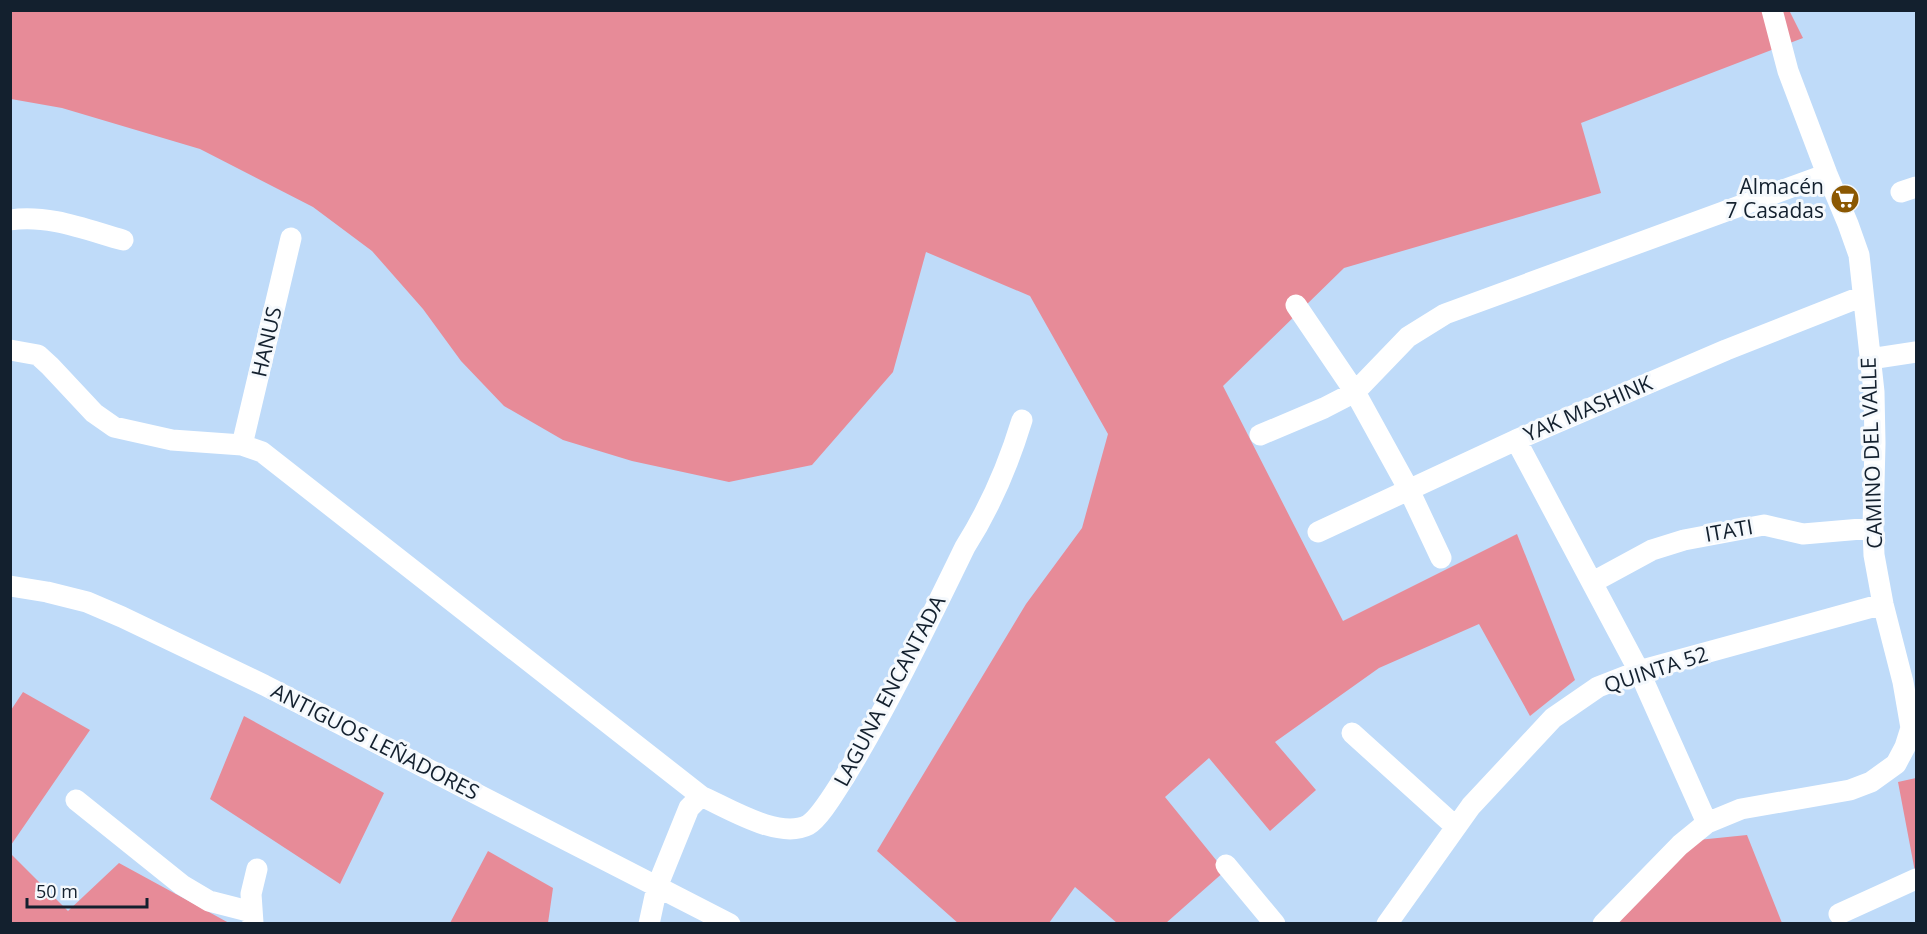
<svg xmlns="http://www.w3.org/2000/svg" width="1927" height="934" viewBox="0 0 1927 934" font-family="'Open Sans',sans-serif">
<rect width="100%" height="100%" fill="#bfdbf9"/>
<path fill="#e78b98" d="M1789 10 1803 38 1581 123 1601 193 1344 268 1223 386 1343 621 1517 534 1575 680 1530 716 1479 624 1379 668 1275 742 1316 790 1270 831 1209 758 1165 797 1225 871 1166 923H1117L1075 887 1049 923 959 924 877 851 1026 604 1082 528 1108 434 1030 296 926 252 893 372 812 465 729 482 632 461 563 440 504 406 461 361 423 309 372 251 313 207 200 149 62 108 11 99 10 11Z
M23 692 90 730 11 845V710Z
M244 716 384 793 340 884 210 799Z
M1916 778V877L1898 782Z
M1747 835 1782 923 1614 924 1698 840Z
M488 851 553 888 548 923H450Z
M10 853 68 911 119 863 229 923H11Z"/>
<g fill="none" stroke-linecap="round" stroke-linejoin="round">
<path stroke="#fff" stroke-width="21" d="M1772 10 1788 71 1827 174 1848 224 1859 255 1874 392 1875 443 1873 528 1874 555 1883 604 1903 682 1911 728
M1901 192 1916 187
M10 220C48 214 87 230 123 240
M1296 305 1355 392 1409 490 1441 558
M10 350 38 355 50 366 94 413 114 427 172 440 242 445 262 452 701 796
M1870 359 1916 352
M1260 435 1324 408 1355 392 1408 337 1445 314 1827 174
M1516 440 1639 671 1707 823
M242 445 291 238
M1318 532 1516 440 1726 350 1863 296
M1593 582 1652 550 1684 540 1764 525 1803 534 1873 528
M10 586 47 592 87 602 122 617 264 685 730 924
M1352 733 1456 827
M76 800 182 885 209 901 252 912
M1226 865 1275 924
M1839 914 1916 879
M253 923 251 894 257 869
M649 924 657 887 689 808 701 796C728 808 779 840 808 825 820 818 836 790 844 778 889 704 927 625 965 547 991 506 1008 466 1022 420
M1387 924 1471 806 1553 718 1598 687 1639 671 1883 604
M1603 924 1680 845 1707 823 1741 809 1850 790 1871 782 1896 764 1905 747 1911 728 1916 722"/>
</g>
<defs>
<g id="supermarket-disc" transform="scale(1.5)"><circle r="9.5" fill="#8b5802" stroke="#f5f9fd"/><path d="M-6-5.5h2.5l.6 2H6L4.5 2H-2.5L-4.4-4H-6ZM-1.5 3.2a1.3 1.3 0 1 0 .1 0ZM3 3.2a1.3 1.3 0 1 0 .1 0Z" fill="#fff"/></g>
</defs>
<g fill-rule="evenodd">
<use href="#supermarket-disc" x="1845" y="199"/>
</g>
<g text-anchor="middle" stroke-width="6" stroke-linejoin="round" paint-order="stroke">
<g font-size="21" fill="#13202e" stroke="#f5f9fd" text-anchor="end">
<text x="1824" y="194">Almacén<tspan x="1824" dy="24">7 Casadas</tspan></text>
</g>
<g font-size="21" fill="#13202e" stroke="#f5f9fd">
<text transform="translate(267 342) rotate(-77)" y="7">HANUS</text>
<text transform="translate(1588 409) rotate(-23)" y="7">YAK MASHINK</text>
<text transform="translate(1872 453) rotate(-92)" y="7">CAMINO DEL VALLE</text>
<text transform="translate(1729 531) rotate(-10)" y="7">ITATI</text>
<text transform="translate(1656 670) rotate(-18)" y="7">QUINTA 52</text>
<text transform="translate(890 691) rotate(-62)" y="7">LAGUNA ENCANTADA</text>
<text transform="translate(375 742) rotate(27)" y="7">ANTIGUOS LEÑADORES</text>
</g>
</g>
<rect width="1927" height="934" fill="none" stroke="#13202e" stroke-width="24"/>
<path d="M27 898v9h120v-9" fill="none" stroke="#13202e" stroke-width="3"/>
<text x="36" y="898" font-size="18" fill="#13202e" stroke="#f5f9fd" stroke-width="4.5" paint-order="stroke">50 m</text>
</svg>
